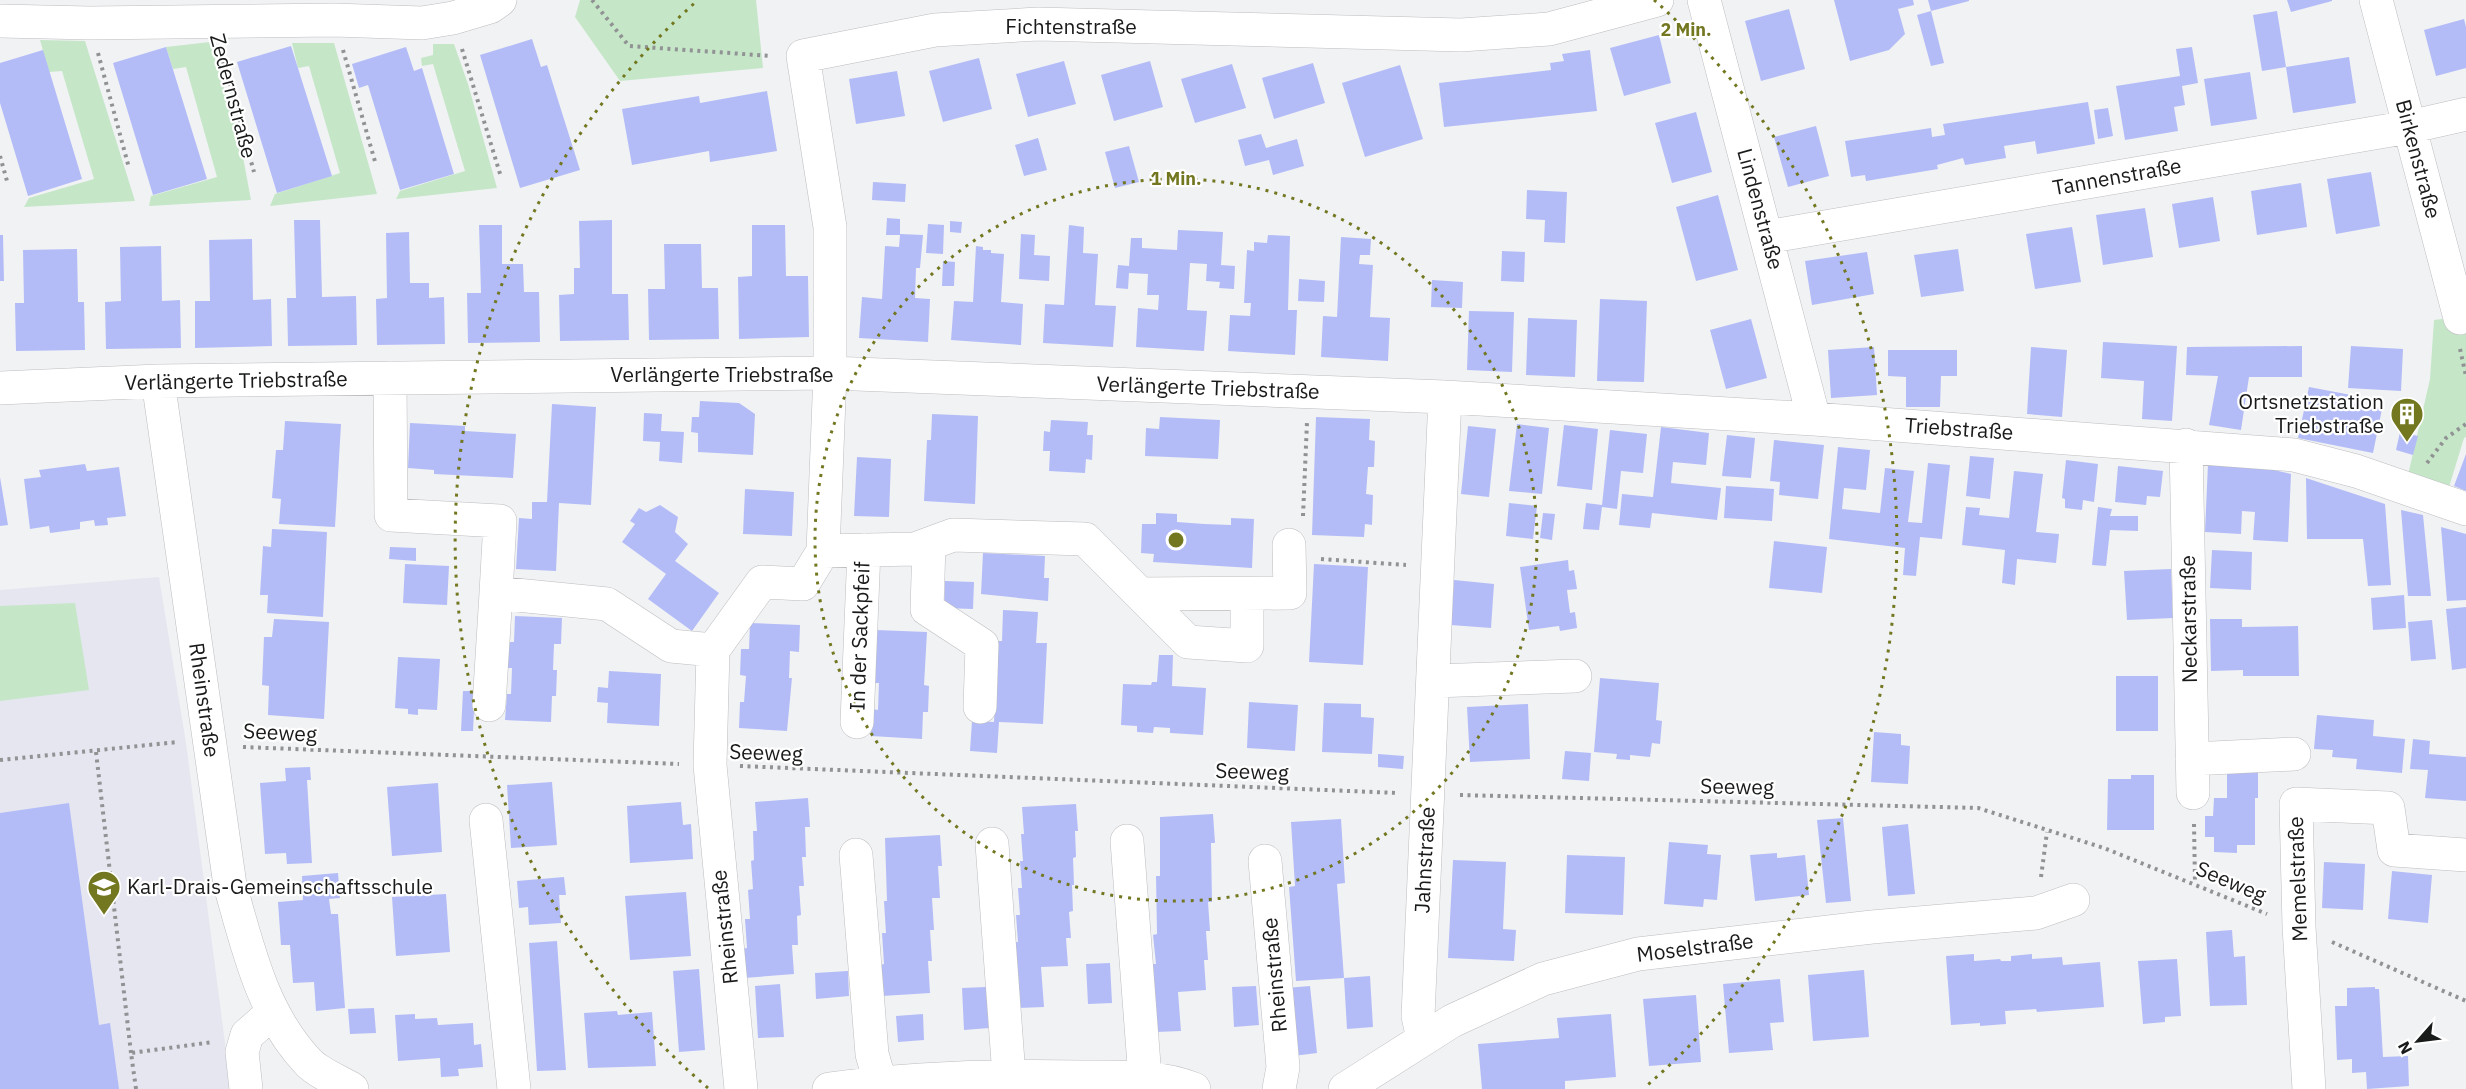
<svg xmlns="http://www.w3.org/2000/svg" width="2466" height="1089" viewBox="0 0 2466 1089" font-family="'IBM Plex Sans',sans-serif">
<rect width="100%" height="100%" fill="#f1f2f4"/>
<path fill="#e5e6f0" d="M159 577 186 743 231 1089H0V590Z"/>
<path fill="#c5e7c8" d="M580 0H756L763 68 620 81 575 17Z
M40 40 85 41 135 201 24 207 29 198 94 179 62 71 49 72Z
M210 42 240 141 251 200 149 206 151 196 217 177 186 67 173 69 166 47Z
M292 43H334L377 194 270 206 275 194 340 173 309 66 298 68Z
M433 44H454L468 84 497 188 396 199 400 191 465 171 433 64 422 66 421 58 433 55Z
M2466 316V437L2464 438 2449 487 2408 475 2430 379 2434 320Z
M75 603 89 690 0 701V606Z"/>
<path fill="#b3bcf7" d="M1834 0H1913L1914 5 1898 9 1905 34 1889 50 1850 61Z
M1928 0H1969V1L1931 11Z
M2287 0H2332V1L2291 12Z
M1789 9 1805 69 1761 81 1745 21Z
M1931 11 1944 63 1931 66 1917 15Z
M2277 11 2286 67 2262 71 2253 15Z
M2464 19 2466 27V68L2436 76 2424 30Z
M1659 35 1671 83 1624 96 1610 48Z
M532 39 541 67 547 65 580 170 520 188 480 55Z
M291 46 332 176 277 193 237 62Z
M166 47 207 179 153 195 113 63Z
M406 47 414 71 422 68 454 174 400 190 368 85 359 88 352 64Z
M2192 47 2198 83 2182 86 2185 105 2174 107 2178 131 2125 140 2116 86 2180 76 2176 49Z
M43 50 82 179 28 196 0 103V63Z
M1590 50 1597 111 1444 127 1439 83 1551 70 1550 63 1564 61 1562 54Z
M2349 57 2356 103 2293 113 2286 67Z
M979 58 992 109 943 122 929 71Z
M1064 61 1076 104 1028 117 1016 74Z
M1150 61 1163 107 1114 121 1101 75Z
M1313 63 1325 103 1274 119 1262 78Z
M1232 64 1246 108 1195 123 1181 79Z
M1400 65 1423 139 1365 157 1342 83Z
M897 71 905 116 856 124 849 79Z
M2250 72 2257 119 2211 126 2204 79Z
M767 91 777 151 710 162 709 151 632 165 622 109 699 96 700 103Z
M2088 102 2095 144 2037 154 2035 141 2004 146 2006 158 1965 165 1963 158 1937 165 1938 169 1866 181 1865 175 1851 177 1845 141 1931 128 1932 137 1945 135 1943 124Z
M2108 108 2113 136 2098 139 2094 110Z
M1696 112 1712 172 1672 183 1655 123Z
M1816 126 1829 176 1788 187 1774 137Z
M1261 134 1266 148 1297 139 1304 166 1273 175 1269 160 1245 166 1238 140Z
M1038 138 1047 170 1024 176 1015 145Z
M1129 146 1139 182 1115 188 1105 152Z
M2371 172 2380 226 2336 234 2327 179Z
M873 182 906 184 905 202 872 200Z
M2301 183 2307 227 2257 235 2251 191Z
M1527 190 1567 192 1565 243 1544 242 1545 220 1526 219Z
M1718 195 1738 270 1696 281 1676 207Z
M2213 197 2220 241 2179 248 2172 204Z
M2145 208 2153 257 2103 265 2096 215Z
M887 218 900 219V234L923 235 920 268H916L915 298 930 299 928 342 859 338 862 297 882 299 885 246 899 247 900 235H886Z
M294 220H320L322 297 356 296 357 345 288 346 287 298H296Z
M612 220V294H628L629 340 560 341 559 295 574 294V268H580L579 221Z
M950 221 962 222 961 233 950 232Z
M928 224 944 225 943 254 926 253Z
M479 225H502V264H523L524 292H539L540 342 468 343 467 293H481Z
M752 225H785L786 276H808L809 337 739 339 738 277 752 276Z
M1069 225 1084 227 1083 253 1098 254 1095 305 1116 306 1113 347 1043 343 1045 304 1064 305Z
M2072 227 2081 282 2035 289 2026 234Z
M1178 230 1223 232 1221 265 1235 266 1234 289 1219 288 1220 282 1206 281 1207 264 1190 263 1187 310 1207 311 1204 351 1136 347 1138 308 1158 310 1159 295H1147L1148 274 1129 273 1128 289 1116 288 1118 265 1129 266 1131 238H1142V248L1177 250Z
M409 232 410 283H429V298L444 297 445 344 377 345 376 299 387 298 386 233Z
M1021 234 1035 235 1034 255 1050 256 1049 281 1019 279Z
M0 235H3L4 281H0Z
M1268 235 1290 236 1288 310H1297L1295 355 1228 351 1230 315 1250 316 1251 303H1244L1247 250 1254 251V242L1267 243Z
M1341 237 1371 239 1370 255H1360L1359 264 1373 265 1370 317 1390 318 1388 361 1321 357 1323 316 1337 317Z
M252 239 253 300 271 299 272 346 195 348V301H210L209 240Z
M664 244H701L702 288H718L719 339 649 340 648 289H665Z
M161 246 162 301 180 300 181 348 106 349 105 302 121 301 120 247Z
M976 246 983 247V250H991V253L1004 254 1001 302 1023 304 1021 345 951 340 954 301 973 302Z
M77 249 78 302H84L85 350 16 351 15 303H24L23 250Z
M1958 249 1964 291 1921 297 1914 255Z
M1502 251 1525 252 1524 282 1501 281Z
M1867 252 1874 294 1812 305 1805 261Z
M943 261 955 262 954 286H942Z
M1299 279 1325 281 1324 302 1298 301Z
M1432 280 1463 282 1462 308 1431 307Z
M1600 299 1647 301 1644 382 1597 381Z
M1469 311 1514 312 1512 372 1467 370Z
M1528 318 1577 320 1575 377 1526 375Z
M1751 319 1767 378 1726 389 1710 330Z
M2103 342 2177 346 2172 421 2142 419 2144 381 2101 378Z
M2302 346V377H2249L2241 430 2209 425 2218 376 2186 375 2187 347Z
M2351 346 2403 349 2401 391 2348 388Z
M1874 347 1877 395 1831 398 1828 350Z
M2031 347 2067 350 2062 417 2027 414Z
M1888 350H1957V376H1941L1940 407H1906V377L1888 376Z
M2309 387 2351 395 2349 403 2382 409 2373 453 2298 438Z
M700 401 739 403 755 414 753 455 698 452V433L691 432 692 417H699Z
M552 404 596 407 591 505 559 503 556 571 516 569 519 518 532 519V502H547Z
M644 413 662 414 661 431 684 432 682 463 659 461 660 442 643 441Z
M932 414 978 416 975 504 924 501 927 440H931Z
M1160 417 1220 420 1218 459 1145 456 1146 428 1159 429Z
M1316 417 1370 419 1369 440 1375 441 1374 467H1368L1366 494 1373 495 1372 525 1365 524 1364 537 1312 535Z
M1051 420 1088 422 1087 435H1093L1092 460 1086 459 1085 473 1049 471 1050 451H1043L1044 431 1050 432Z
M285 421 341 424 335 527 279 524 281 499 272 498 276 450H283Z
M410 423 465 426V431L516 434 513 478 434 474V470L408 468Z
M1517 424 1549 428 1542 494 1509 491Z
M1564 425 1598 429 1592 490 1557 486Z
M1468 426 1496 429 1489 497 1461 494Z
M1661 427 1709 433 1706 465 1673 462 1671 483 1721 488 1717 520 1652 513 1650 528 1619 525 1622 494 1653 497Z
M1610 430 1647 434 1643 473 1621 471 1617 509 1602 507 1599 530 1583 529 1586 503 1602 505Z
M2400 432 2418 436 2413 455 2396 450Z
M1727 435 1755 438 1751 478 1722 476Z
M1774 440 1824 445 1818 499 1779 495 1780 482 1770 481Z
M1838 447 1870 450 1866 490 1844 488 1842 509 1880 513 1885 468 1914 471 1908 522 1922 523 1928 463 1950 465 1942 539 1920 537 1916 576 1903 575 1905 548 1829 539Z
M2466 454V491L2454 486Z
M1970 456 1994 458 1990 499 1966 496Z
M857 457 891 459 889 517 854 516Z
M2066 460 2098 464 2094 502 2083 500 2082 510 2065 508V499L2062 498Z
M85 464 87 471 119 467 126 516 107 518 108 525 95 526 94 520 80 522V529L50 533 49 526 30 529 24 479 41 477 39 470Z
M2208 464 2257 466 2291 474 2288 542 2253 540 2255 512 2242 511 2241 534 2205 532Z
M2118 466 2163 471 2160 497 2147 496 2146 505 2115 502Z
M2014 471 2043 474 2036 532 2059 534 2056 563 2017 559 2015 585 2002 583 2005 550 1962 545 1966 507 1980 508 1979 515 2009 518Z
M0 477 8 525 0 526Z
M2306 478 2385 504 2391 585 2368 586 2363 539H2307Z
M1726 486 1774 489 1772 521 1724 518Z
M745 489 794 492 792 536 743 534Z
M1509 503 1537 506 1533 539 1506 536Z
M660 505 678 517 675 532 688 544 675 561 719 593 692 631 648 599 666 574 622 542 635 524 630 521 639 508 646 512Z
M2098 507 2112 509 2110 516H2138V531L2110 530 2106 566 2092 565Z
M2401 510 2423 515 2431 596H2408Z
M1156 513 1177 514V522L1204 524 1231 525V518L1254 519 1252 568 1153 562 1154 554 1141 553 1142 524H1156Z
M1543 513 1555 514 1552 540 1540 538Z
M2441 527 2466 534V600L2447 601Z
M272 529 327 532 323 617 267 613 268 595H260L263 546 271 547Z
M1774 541 1827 547 1822 593 1769 588Z
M390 547 416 548V561L389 559Z
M2212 550 2252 552 2251 590 2210 588Z
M983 553 1045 556 1044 578H1049L1048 601 981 594Z
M1568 560 1569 571 1574 570 1577 589 1567 590 1570 613 1575 612 1577 628 1560 631 1559 626 1529 630 1520 567Z
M405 564 449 566 447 605 403 603Z
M1314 564 1368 567 1363 665 1309 662Z
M2171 569 2173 618 2127 620 2124 571Z
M1454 580 1494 584 1491 628 1451 625Z
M945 581 974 582 973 609 944 608Z
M2404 595 2406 628 2373 630 2371 598Z
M2466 607V668L2452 670 2446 609Z
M1003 610 1038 612 1036 643H1047L1043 724 999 722 997 753 970 751 972 721 994 722 998 641H1002Z
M515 616 562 618 561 644H554L553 670H557L556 696H552L551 722 505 720 507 694H511L512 668H506L508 642H514Z
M274 619 329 622 324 719 268 715 269 686 262 685 264 637H272Z
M2210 619H2242V627L2298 626 2299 676H2243V670L2211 671Z
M2432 620 2436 659 2411 661 2408 622Z
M750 623 800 625 799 652 790 651 789 678H792L787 731 739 728 740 702H744L746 676 740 675 741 649H749Z
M876 630 927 632 924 685 929 686 928 712H923L922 739 871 736 872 709 878 710 879 683H874Z
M1159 655H1173L1172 686 1206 688 1203 735 1170 733V728L1154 727 1153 733 1137 732V726L1121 725 1123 684 1151 685 1152 682H1157Z
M398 657 440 659 437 710 418 709V715L408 714V709L395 708Z
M609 671 661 674 659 726 607 723 608 703 597 702 598 687 608 688Z
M2116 676H2158V731H2116Z
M1600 678 1659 683 1656 720 1662 721 1660 744 1652 743 1650 757 1630 755V760L1616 759 1617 754 1594 752Z
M463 691H475L473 731H461Z
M1249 702 1298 705 1295 751 1247 748Z
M1324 703 1361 704V717L1374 718 1372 754 1322 752Z
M1528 704 1530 759 1470 762 1467 707Z
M2317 715 2374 720 2373 736 2405 739 2402 773 2356 769 2357 759 2332 757 2333 750 2314 749Z
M1874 732 1901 734V745L1910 746 1908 784 1871 782Z
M2413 739 2430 741 2429 754 2466 757V801L2425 798 2428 770 2410 769Z
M1565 751 1591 753 1589 781 1562 779Z
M1378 754 1404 756 1403 769 1378 767Z
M310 767 311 780H307L312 863 287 864 286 853 265 854 260 783 286 781 285 768Z
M2227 771 2258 772V798H2255V845H2237V853L2214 852V837H2205V816H2213L2214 798H2227Z
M2131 775H2154V830H2107L2108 779H2131Z
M552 782 557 845 511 848 507 785Z
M438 783 442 852 392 856 387 787Z
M808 798 810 827H805L806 857H802L804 886H799L801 915 797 916 798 945H792L794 974 744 978 742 949 747 948 745 919H750L748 890 753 889 751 861 754 860 753 831H757L755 802Z
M681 802 683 825 691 824 693 859 630 863 627 806Z
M69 803 99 1025 110 1023 119 1089H0V813Z
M1076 804 1078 831H1075L1076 857 1073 858 1074 885H1072L1073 911 1069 912 1071 938H1066L1068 966 1041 967 1044 1007 1018 1008 1014 942H1018L1016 915H1020L1018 888H1022L1020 861H1023L1021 834H1024L1022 807Z
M1213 814 1215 843H1211L1212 902H1208L1210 931H1206L1208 960H1204L1206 990 1178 992 1181 1031 1156 1032 1152 964H1156L1153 935 1157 934 1156 876H1160V817Z
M1843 818 1851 901 1826 903 1817 820Z
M1341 819 1345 883 1337 884 1344 978 1370 976 1373 1027 1347 1029 1344 978 1296 981 1289 887 1295 886 1291 822Z
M1908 824 1915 894 1888 896 1882 827Z
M940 835 942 866H938L940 898H932L934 930H930L932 961H928L930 993 882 996 880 965 884 964 882 933H886L884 901H887L885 838Z
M1669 842 1708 845 1707 854 1721 855 1717 900 1704 899 1703 907 1664 904Z
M1777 853V858L1805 855 1809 895 1755 901 1750 855Z
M1567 855 1625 857 1623 915 1565 913Z
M1453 860 1506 862 1503 929 1516 930 1514 961 1448 958Z
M2324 862 2365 864 2363 910 2322 908Z
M2392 871 2432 875 2428 923 2388 919Z
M338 873 340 898 329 899 331 914H338L345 1008 316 1011 314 982 293 983 290 945H281L278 902 303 900 302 876Z
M564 877 566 895H559L561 923 529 925 528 907 519 908 517 881Z
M686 892 691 956 630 960 625 896Z
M446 894 450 952 396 956 392 897Z
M2232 930 2234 957 2245 956 2247 1005 2210 1006 2206 932Z
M557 941 566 1070 537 1071 529 943Z
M1974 954V961L2000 959 2001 961H2011V956L2032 954V959L2062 957 2063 965 2100 962 2104 1007 2037 1012 2036 1009 2005 1011 2006 1024 1980 1026V1023L1951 1025 1946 956Z
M2177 959 2181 1016 2165 1017V1022L2143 1024 2138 961Z
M1110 963 1112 1003 1088 1004 1086 964Z
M699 969 705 1050 679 1052 673 971Z
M1864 970 1869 1037 1813 1041 1808 975Z
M848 971 849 996 816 999 815 973Z
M1780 979 1784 1022 1770 1023 1773 1050 1729 1053 1723 984Z
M780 984 784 1037 758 1038 755 986Z
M1256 986 1259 1025 1234 1027 1232 987Z
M1310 986 1317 1053 1293 1056 1286 988Z
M986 987 989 1028 964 1030 962 988Z
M2375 987V989H2379L2383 1057 2408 1056 2409 1086 2367 1089 2366 1072 2352 1073V1059L2337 1060 2335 1006H2347V988Z
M1696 995 1701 1062 1649 1066 1643 999Z
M374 1008 376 1033 350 1034 348 1009Z
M617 1011 618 1015 652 1012 656 1066 588 1068 584 1013Z
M415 1014V1019L437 1018 438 1025 473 1023 474 1045 481 1044 483 1067 458 1069 459 1076 441 1077 440 1058 398 1061 395 1015Z
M923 1014 924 1040 898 1042 896 1016Z
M1611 1014 1616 1077 1565 1081V1089H1482L1478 1044 1559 1038 1557 1018Z"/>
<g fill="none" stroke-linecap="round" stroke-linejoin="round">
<g stroke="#bdbdc0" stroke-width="34">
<path id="minor" d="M1704 0 1814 419
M2376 0 2460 318
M0 21 90 23 334 20 422 23 453 18 490 7 500 0
M1767 237 2409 127 2466 114
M390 378 391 515 500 521 496 593 607 604 671 646 713 650 762 582 803 584 823 551
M158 381 230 885C248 948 262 1014 309 1063 320 1074 339 1081 352 1089
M0 388 158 381 830 373 1445 397 1814 419 2294 455 2356 471 2466 509
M2186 445 2193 793
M929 544 927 609 982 645 980 707
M1289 545 1290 593 1140 594 1085 539 953 535 915 549 823 551 830 373V227L803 56 935 30 1038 24 1461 35 1549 29 1657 0
M1140 594 1188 642 1247 646V594
M713 650 710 765 741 1089
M1434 681 1575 676
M489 705 496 593
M857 722 864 550
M2192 759 2294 754
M486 820 514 1089
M1127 841 1145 1078
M992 844 1009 1076
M856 855 872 1054 882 1089
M1265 861 1283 1067 1279 1089
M1423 1039 1418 1016 1445 397
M246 1089 242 1052 247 1035 272 1013
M829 1089C913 1078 997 1075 1081 1077 1119 1077 1158 1075 1194 1089
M1345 1089 1452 1021 1543 979 1638 954 1872 927 2036 913 2073 900
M2309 1089 2299 927 2296 804 2388 808 2394 850 2466 855"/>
</g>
<path stroke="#919293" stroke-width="4" stroke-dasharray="3 4.5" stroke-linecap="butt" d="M592 0 629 46 772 56
M462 49 501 177
M343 50 376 165
M98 53 129 168
M221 54 254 172
M0 156 7 181
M2460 349 2466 376
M2427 463 2446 438 2466 424
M1303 516 1307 422
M1321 559 1406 565
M243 747 679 764
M96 752 131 1053
M0 760 178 742
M740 766 1398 793
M1460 795 1978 808 2104 848 2267 914
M2194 824 2195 883
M2041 877 2047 832
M2332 942 2466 1001
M136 1089 131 1053 213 1042"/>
<use href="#minor" stroke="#fff" stroke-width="33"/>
</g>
<g fill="none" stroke="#727720" stroke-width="3" stroke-dasharray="3 6">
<circle cx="1176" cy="540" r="361"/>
<path d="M708 1088A721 721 0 0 1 698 0M1654 0A721 721 0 0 1 1644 1088"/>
</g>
<defs>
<g id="building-pin" transform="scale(1.725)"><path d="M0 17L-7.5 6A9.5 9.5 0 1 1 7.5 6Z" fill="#727720" stroke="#fff"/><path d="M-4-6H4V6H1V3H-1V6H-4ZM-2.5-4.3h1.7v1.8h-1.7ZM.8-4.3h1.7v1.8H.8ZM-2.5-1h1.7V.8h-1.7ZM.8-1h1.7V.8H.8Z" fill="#fff"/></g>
<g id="school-pin" transform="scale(1.725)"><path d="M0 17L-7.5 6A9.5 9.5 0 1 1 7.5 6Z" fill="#727720" stroke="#fff"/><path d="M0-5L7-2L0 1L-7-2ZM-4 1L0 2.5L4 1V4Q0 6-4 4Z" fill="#fff"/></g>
</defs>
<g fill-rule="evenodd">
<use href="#building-pin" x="2407" y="414"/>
<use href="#school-pin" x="104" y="887"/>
</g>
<g text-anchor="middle" stroke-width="4.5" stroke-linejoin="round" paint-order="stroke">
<g font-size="21" fill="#191a1a" stroke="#fff">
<text x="1071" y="34">Fichtenstraße</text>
<text transform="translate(233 96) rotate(75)" y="7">Zedernstraße</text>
<text transform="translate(2418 159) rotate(75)" y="7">Birkenstraße</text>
<text transform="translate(2117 177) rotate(-10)" y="7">Tannenstraße</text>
<text transform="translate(1760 209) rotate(75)" y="7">Lindenstraße</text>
<text x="722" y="382">Verlängerte Triebstraße</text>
<text transform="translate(236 381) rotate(-1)" y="7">Verlängerte Triebstraße</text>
<text transform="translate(1208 388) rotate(2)" y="7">Verlängerte Triebstraße</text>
<text transform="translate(1959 429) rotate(4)" y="7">Triebstraße</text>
<text transform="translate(2189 619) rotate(-91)" y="7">Neckarstraße</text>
<text transform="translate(860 636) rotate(-88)" y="7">In der Sackpfeif</text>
<text transform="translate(204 700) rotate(82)" y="7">Rheinstraße</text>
<text transform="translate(280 733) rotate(3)" y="7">Seeweg</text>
<text transform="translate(766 753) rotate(2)" y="7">Seeweg</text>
<text transform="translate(1252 772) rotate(2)" y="7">Seeweg</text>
<text transform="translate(1737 787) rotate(1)" y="7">Seeweg</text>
<text transform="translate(1425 860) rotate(-87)" y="7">Jahnstraße</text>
<text transform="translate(2298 879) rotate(-92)" y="7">Memelstraße</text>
<text transform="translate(2231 882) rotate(23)" y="7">Seeweg</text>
<text transform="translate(725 927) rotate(-96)" y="7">Rheinstraße</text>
<text transform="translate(1695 948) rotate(-7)" y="7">Moselstraße</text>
<text transform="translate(1275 975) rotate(-95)" y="7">Rheinstraße</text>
</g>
<g font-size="21" fill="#191a1a" stroke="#fff" text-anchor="end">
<text x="2384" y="409">Ortsnetzstation<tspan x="2384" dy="24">Triebstraße</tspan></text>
<text x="127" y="894" text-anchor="start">Karl-Drais-Gemeinschaftsschule</text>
</g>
</g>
<circle cx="1176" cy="540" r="9" fill="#727720" stroke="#fff" stroke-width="3"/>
<g font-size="18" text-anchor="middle" font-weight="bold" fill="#727720" stroke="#fff" stroke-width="4.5" stroke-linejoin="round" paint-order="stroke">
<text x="1686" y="36">2 Min.</text>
<text x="1176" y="185">1 Min.</text>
</g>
<g transform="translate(2418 1041) rotate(242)" stroke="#ffffff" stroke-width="4.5" paint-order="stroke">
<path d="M0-4.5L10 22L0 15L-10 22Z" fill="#191a1a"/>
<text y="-9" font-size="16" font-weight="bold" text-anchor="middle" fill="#191a1a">N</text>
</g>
</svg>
